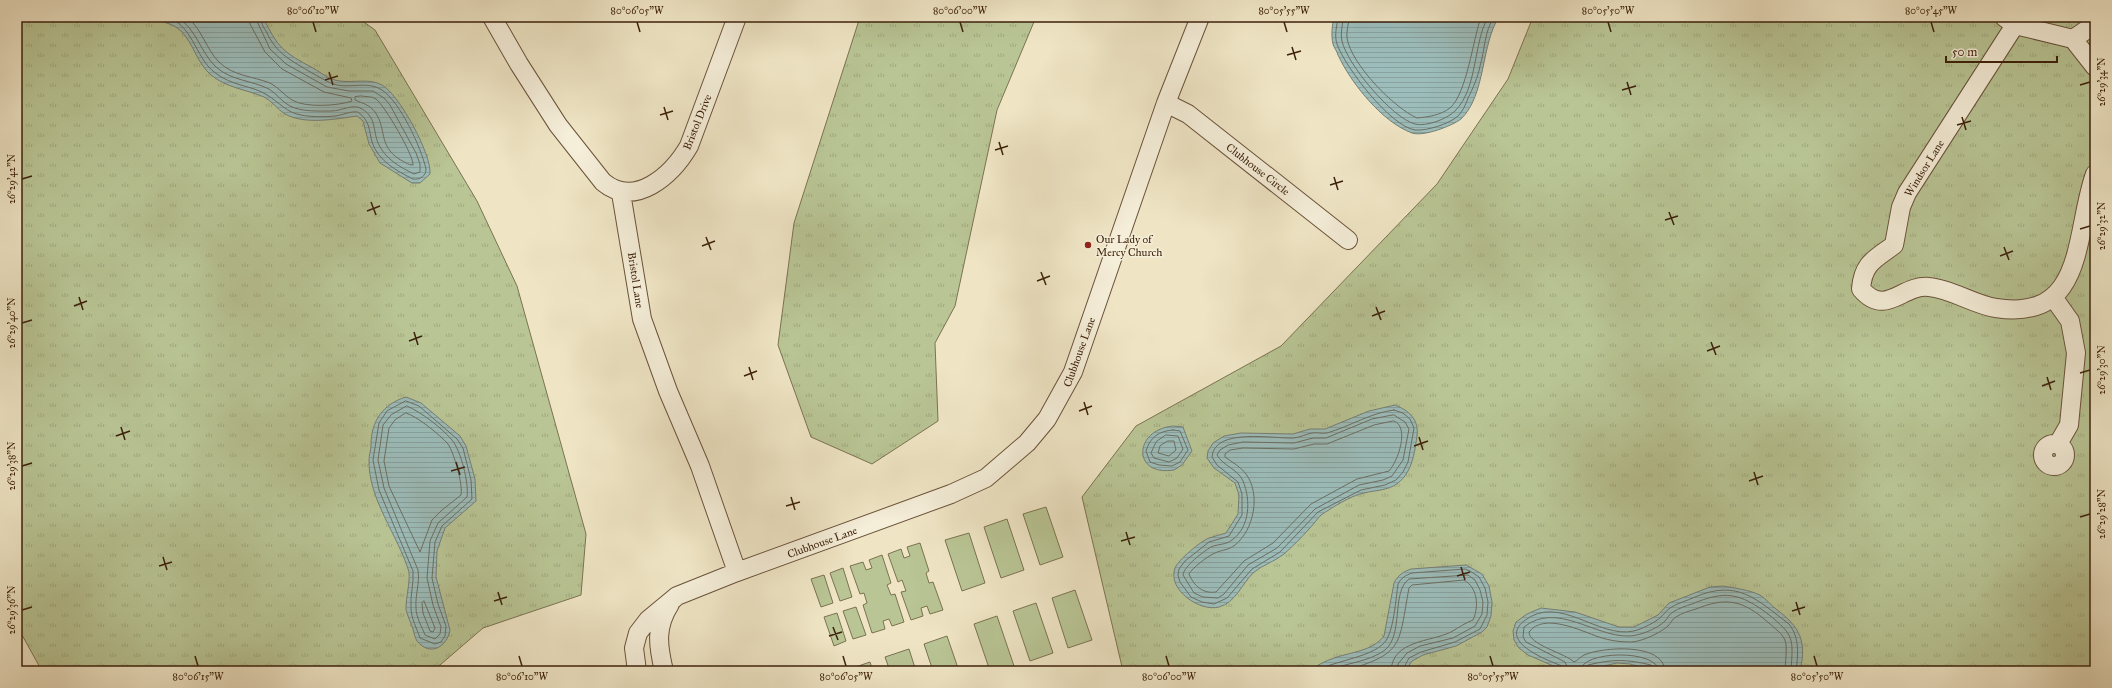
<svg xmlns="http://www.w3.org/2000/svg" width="2112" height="688" viewBox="0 0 2112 688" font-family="'IM FELL Great Primer',serif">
<defs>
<pattern id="grass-tufts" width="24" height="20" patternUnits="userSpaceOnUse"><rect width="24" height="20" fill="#b9c595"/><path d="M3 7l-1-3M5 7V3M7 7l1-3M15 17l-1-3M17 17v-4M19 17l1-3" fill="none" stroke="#a0a97f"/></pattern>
<pattern id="water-rules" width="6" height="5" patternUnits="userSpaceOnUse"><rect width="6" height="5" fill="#9cbdbb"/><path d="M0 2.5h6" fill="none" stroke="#87a29f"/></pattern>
</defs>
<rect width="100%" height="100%" fill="#efe5c5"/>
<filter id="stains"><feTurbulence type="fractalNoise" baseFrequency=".005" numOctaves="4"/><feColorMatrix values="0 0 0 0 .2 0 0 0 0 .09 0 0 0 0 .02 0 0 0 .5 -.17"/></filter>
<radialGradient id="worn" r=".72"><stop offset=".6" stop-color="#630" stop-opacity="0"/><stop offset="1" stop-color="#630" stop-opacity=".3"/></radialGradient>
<path fill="url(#grass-tufts)" stroke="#7b7350" d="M17 17H357L375 30 477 201 517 286 586 534 581 595 483 628 433 671H42L17 626Z
M860 17H1036L997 110 955 306 935 343 938 421 872 464 811 437 778 345 794 223Z
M1533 17H2095V671H1123L1082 497 1136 426 1281 346 1437 184 1508 79Z"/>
<path fill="#b9c595" stroke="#7b7350" d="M1046 507 1063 557 1040 565 1023 514Z
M1007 519 1024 570 1001 578 984 527Z
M969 533 985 583 962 591 945 540Z
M920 543 929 571 926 573 929 583 933 582 943 610 930 614 927 606 921 608 923 616 911 620 901 592 906 591 902 580 898 582 888 554 901 549 904 558 910 556 907 547Z
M882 555 891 583 887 585 891 595 895 594 904 622 892 626 889 619 883 621 885 629 872 633 863 605 867 603 864 593 860 594 850 566 863 562 866 570 872 568 869 560Z
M843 568 852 597 840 601 830 573Z
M824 575 833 603 821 607 811 579Z
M1075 590 1092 640 1068 648 1052 598Z
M1036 603 1053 653 1030 661 1013 611Z
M856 607 866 635 853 639 843 611Z
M837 613 846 641 834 646 824 617Z
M997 616 1014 666 1000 671H990L974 624Z
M947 636 959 671H933L924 644Z
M909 649 916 671H890L885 657Z
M870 662 873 671H847V670Z"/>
<path fill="url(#water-rules)" stroke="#767f75" d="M153 17H263C278 48 283 52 313 68 322 73 329 80 340 81 353 83 369 78 382 85 399 94 432 155 430 174L420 183H412L380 163 369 144 363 121 357 116C336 119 305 125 285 114 277 109 272 101 264 97 245 89 227 88 211 75 197 63 194 45 182 32 171 21 162 24 153 17Z
M1334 17H1499C1481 44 1486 95 1461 119 1452 126 1423 137 1412 133 1382 122 1351 83 1338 55 1337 51 1334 48 1333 44 1331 35 1332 26 1334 17Z
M406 397 421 403 460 436 466 446 475 479 476 501 445 528 437 551 436 577 450 630C447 647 430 657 417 641 415 638 414 633 413 629 411 623 407 615 406 609 406 596 410 584 409 572 398 535 368 499 369 460 369 455 371 450 371 445 371 421 383 404 406 397Z
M1395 405C1410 411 1419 420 1417 436 1414 458 1410 483 1385 489 1378 491 1371 491 1364 493 1350 496 1333 507 1321 515 1317 519 1313 525 1309 529 1301 538 1293 546 1284 554 1274 562 1262 565 1253 573 1242 584 1235 603 1219 607 1200 612 1167 590 1175 568 1178 560 1201 541 1209 538 1215 536 1220 535 1226 533L1238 514 1239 495 1235 483 1214 468 1207 458 1208 451 1213 443 1224 436 1241 433 1293 434 1310 429H1325L1369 411Z
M1173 426 1183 427 1192 451 1182 465 1174 470C1132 477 1133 430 1173 426Z
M1466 565 1482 574 1489 586 1492 602 1491 616 1487 627 1482 632 1456 646 1423 655 1412 661 1405 671H1309C1316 666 1325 661 1334 658 1351 652 1373 651 1384 636L1394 583C1398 575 1403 572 1411 569Z
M1723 586C1735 588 1749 590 1760 595 1766 599 1771 605 1776 609 1800 627 1807 641 1800 671H1655L1630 664 1617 663 1581 671H1565L1528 655 1519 648 1514 640 1513 631 1516 622 1527 614 1541 608 1575 612 1619 627H1634L1658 615 1669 603 1710 587Z"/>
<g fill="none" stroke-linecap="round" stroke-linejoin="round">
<path stroke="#6c6f63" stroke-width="1" d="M165 17C192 22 195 57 214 72 233 87 252 85 267 95 279 102 287 113 301 115 310 117 325 117 335 116 343 115 350 111 358 112 370 121 369 130 372 142 378 161 397 171 413 179 420 180 426 176 426 169 421 147 400 102 382 90 369 81 351 88 337 85 328 83 320 77 312 73 291 60 277 55 266 31 263 27 261 22 260 17
M177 17C197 29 200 52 216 67 232 81 251 80 269 89 277 94 282 102 290 106 302 112 319 111 332 111 341 111 354 103 362 109 376 117 373 130 378 143 385 159 400 167 414 174L420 172V164L416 153 390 105 384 98 373 91H349L327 87 286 64 270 49 255 17
M187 17C202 29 206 49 219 62 233 76 252 76 270 83 278 87 284 95 292 100 305 108 338 106 352 101L351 98 324 92 282 69 265 52 250 24 249 17
M1338 17C1337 26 1334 35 1337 44 1345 67 1390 126 1415 130 1427 131 1449 124 1458 116 1463 111 1466 104 1468 98 1473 88 1478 77 1480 66 1485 50 1484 32 1494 17
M1343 17C1343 25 1340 33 1342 41 1347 64 1392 118 1415 124 1426 127 1447 119 1455 111 1478 88 1473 43 1488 17
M1349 17C1349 24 1346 31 1347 38 1351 64 1394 108 1417 118 1428 117 1441 115 1450 108 1467 93 1473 39 1481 17
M361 96C366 97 372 96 376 99 385 106 414 156 413 165 408 165 403 161 399 159 378 145 387 129 375 112 370 105 362 103 355 100V97Z
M406 401 419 406 457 439 463 448 471 480 472 499 442 526 435 542 432 578 438 604 446 626 445 636 441 642 435 644 420 638C417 629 411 618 411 608 410 595 414 584 413 571L379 490 373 460 379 423 387 411Z
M407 406C421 412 442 428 452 440 461 451 469 483 467 497L438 523 430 541 427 578 433 605 441 627 440 634 435 639 425 635C422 627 416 617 416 608 415 595 420 583 418 570L384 488 378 460 383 425 391 415Z
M1394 410 1403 413 1410 419 1414 428 1408 462 1403 472 1396 480 1385 485 1361 490 1318 512 1280 552 1252 569 1227 598 1214 604 1202 602 1191 597 1180 582 1178 575 1179 569 1185 561 1209 542 1229 536 1242 515V494L1238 482 1217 465 1212 457C1214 427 1275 439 1294 438 1301 437 1306 434 1312 433 1317 432 1322 434 1327 433 1351 426 1370 413 1394 410Z
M406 413C417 416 440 435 448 444 454 453 463 484 461 495L442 510 432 520 420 552 389 486 384 461 389 428 395 420Z
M1394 415 1405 422 1409 429 1403 460 1392 476 1383 480 1359 485 1315 509 1277 548 1248 565 1224 594 1218 598 1203 597 1194 593 1183 575C1184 566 1203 552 1211 547 1217 544 1226 545 1232 540 1250 527 1251 500 1243 481 1238 469 1223 466 1217 455L1220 450 1228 445 1243 442 1294 443 1313 438H1326L1372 419Z
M1394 421C1410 427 1398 461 1389 471L1357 479 1311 504 1273 543 1244 561 1216 592C1203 594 1194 586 1189 574 1191 569 1209 555 1215 553 1221 550 1229 550 1235 545 1254 530 1261 494 1246 474 1241 467 1232 462 1225 457V454L1230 450 1243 448 1294 449 1314 444H1327L1374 425Z
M1173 430 1180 431 1188 450 1180 462 1172 466 1159 465 1150 462 1146 451C1150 437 1159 431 1173 430Z
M1166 435 1178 436 1183 449 1177 458 1169 462 1154 458 1151 453 1156 442Z
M1168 441H1174L1176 450 1169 456 1158 453 1160 446Z
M424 601 435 628 433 632 430 631 423 613 422 603Z
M1316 671C1335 660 1377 657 1387 639 1394 627 1396 598 1398 584 1401 578 1406 575 1412 573L1465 569 1470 571 1479 577 1485 588 1488 602 1487 615 1480 629 1455 642 1421 652 1409 658 1402 671
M1327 671C1345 663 1369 662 1385 650 1404 634 1391 592 1409 579L1468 575 1475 580 1480 590 1483 602 1482 614 1475 626 1453 638 1420 646 1407 653 1398 664 1397 671
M1344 671C1405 653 1398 646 1409 588L1412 585 1464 580C1478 588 1479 607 1473 620 1465 623 1458 628 1451 632 1431 642 1392 640 1391 671
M1564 671 1562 666C1547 660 1498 642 1524 621 1559 593 1598 639 1634 631 1642 629 1656 622 1661 617 1664 614 1666 611 1670 608 1677 603 1687 601 1695 597 1738 579 1756 599 1789 624 1800 638 1798 655 1796 671
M1569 671 1565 662 1526 642 1523 637 1524 627C1557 601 1594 637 1629 636 1639 636 1657 629 1665 621 1668 618 1669 614 1673 612 1679 608 1686 606 1692 604 1725 590 1740 593 1768 614 1795 636 1793 638 1791 671
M1580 671C1581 650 1658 649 1659 671
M1585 671 1588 665C1613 659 1626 659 1651 665L1654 671
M1665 671C1664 642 1602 647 1584 655 1580 657 1577 661 1574 662 1565 653 1529 645 1529 632 1544 612 1581 631 1599 637 1611 641 1621 642 1632 642 1643 641 1660 633 1668 626 1671 623 1672 619 1676 617 1682 613 1689 611 1696 609 1723 598 1740 599 1763 618 1790 641 1787 636 1785 671"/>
<g stroke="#6a523a" stroke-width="20">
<path id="minor" d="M492 17 519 64 558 125 603 182C635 209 672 175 689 146L737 17
M2004 17 2015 25 2073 39 2095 67
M2015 25 1907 193 1901 207 1894 245C1875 259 1863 263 1861 289 1886 318 1902 284 1929 287 1952 289 1974 305 1996 308 2087 322 2074 232 2095 174
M2073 39 2095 24
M1166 103 1188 114 1348 240
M621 193 642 319 668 391 700 466 737 572
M2053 297 2070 321 2076 353 2069 425 2058 444
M2043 455a11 11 0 1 1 22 0a11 11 0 1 1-22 0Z
M637 671 634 648 638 633 648 620 677 596 737 572 951 494 986 478 1027 443 1047 419 1073 372 1166 103 1200 17
M664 671C658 646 655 627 670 604"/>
</g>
<use href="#minor" stroke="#f5eed9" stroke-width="18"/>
</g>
<path fill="none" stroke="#3d210b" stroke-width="1.5" d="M313 22 316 32M637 22 640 32M960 22 963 32M1284 22 1287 32M1608 22 1611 32M1931 22 1934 32M1292 47 1296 60M1287 55 1301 51M329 72 333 85M325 80 338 76M1627 82 1631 95M2080 85 2090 82M1622 90 1636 86M664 107 668 120M660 115 673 111M1962 117 1966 130M1957 125 1971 121M999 142 1003 155M995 150 1008 146M1334 177 1338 190M22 179 32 176M1330 185 1343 181M371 202 376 215M367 211 380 206M1669 212 1674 225M1665 220 1678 216M2080 229 2090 226M706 237 711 250M702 246 715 241M2004 247 2009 260M2000 256 2013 251M1041 272 1046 285M1037 281 1050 276M79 297 83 310M74 306 87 301M1376 307 1381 320M1372 316 1385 311M22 323 32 320M414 332 418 345M409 341 422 336M1711 342 1716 355M1707 351 1720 346M749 367 753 380M2080 373 2090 370M744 376 757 371M2047 377 2051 390M2042 386 2055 381M1084 402 1088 415M1079 411 1092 406M121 427 125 440M116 436 130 431M1419 437 1423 450M1414 446 1428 441M456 462 460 475M22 466 32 463M451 471 465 467M1754 472 1758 485M1749 481 1763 476M791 497 795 510M786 506 800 502M2080 517 2090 514M1126 532 1130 545M1121 541 1135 537M163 557 167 570M159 566 172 562M1461 567 1465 580M1457 576 1470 572M498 592 502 605M494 601 507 597M1796 602 1800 615M22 610 32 607M1792 611 1805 607M833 627 838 640M829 636 842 632M195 656 198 666M519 656 522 666M843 656 846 666M1166 656 1169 666M1490 656 1493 666M1814 656 1817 666"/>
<circle fill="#8f2418" stroke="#f5eed9" stroke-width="1.5" cx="1088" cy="245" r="4"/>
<g text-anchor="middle" stroke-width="3" stroke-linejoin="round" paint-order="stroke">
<g font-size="11" fill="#3d210b" stroke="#f5eed9">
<text transform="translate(697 122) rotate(-68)" y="4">Bristol Drive</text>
<text transform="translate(1924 168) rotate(-58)" y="4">Windsor Lane</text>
<text transform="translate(1258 169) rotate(38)" y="4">Clubhouse Circle</text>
<text transform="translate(636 280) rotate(81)" y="4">Bristol Lane</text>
<text transform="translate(1079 352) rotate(-70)" y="4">Clubhouse Lane</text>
<text transform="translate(822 542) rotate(-20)" y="4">Clubhouse Lane</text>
</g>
<g font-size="11" fill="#3d210b" stroke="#f5eed9" text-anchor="start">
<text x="1096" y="243">Our Lady of<tspan x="1096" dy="13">Mercy Church</tspan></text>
</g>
</g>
<rect width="2112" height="688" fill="none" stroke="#efe5c5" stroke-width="44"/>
<path d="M1946 56v6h111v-6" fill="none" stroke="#3d210b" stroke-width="2"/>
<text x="1952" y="56" font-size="12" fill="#3d210b" stroke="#f5eed9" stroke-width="3" paint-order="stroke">50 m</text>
<rect x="22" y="22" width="2068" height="644" fill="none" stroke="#3d210b" stroke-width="1.5"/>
<g font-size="10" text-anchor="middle" fill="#3d210b">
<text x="313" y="14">80°06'10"W</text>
<text x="637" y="14">80°06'05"W</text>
<text x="960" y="14">80°06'00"W</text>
<text x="1284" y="14">80°05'55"W</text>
<text x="1608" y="14">80°05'50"W</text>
<text x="1931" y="14">80°05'45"W</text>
<text transform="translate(2101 82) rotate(-90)" y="4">26°29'34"N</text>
<text transform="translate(11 179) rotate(-90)" y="4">26°29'42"N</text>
<text transform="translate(2101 226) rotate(-90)" y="4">26°29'32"N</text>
<text transform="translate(11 323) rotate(-90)" y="4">26°29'40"N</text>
<text transform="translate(2101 370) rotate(-90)" y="4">26°29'30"N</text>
<text transform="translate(11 466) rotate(-90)" y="4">26°29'38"N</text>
<text transform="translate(2101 514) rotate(-90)" y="4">26°29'28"N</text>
<text transform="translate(11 610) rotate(-90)" y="4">26°29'36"N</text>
<text x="198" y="680">80°06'15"W</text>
<text x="522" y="680">80°06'10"W</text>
<text x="846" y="680">80°06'05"W</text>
<text x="1169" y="680">80°06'00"W</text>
<text x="1493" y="680">80°05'55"W</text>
<text x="1817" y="680">80°05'50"W</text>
</g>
<rect width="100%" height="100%" filter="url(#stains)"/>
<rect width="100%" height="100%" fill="url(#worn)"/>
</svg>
